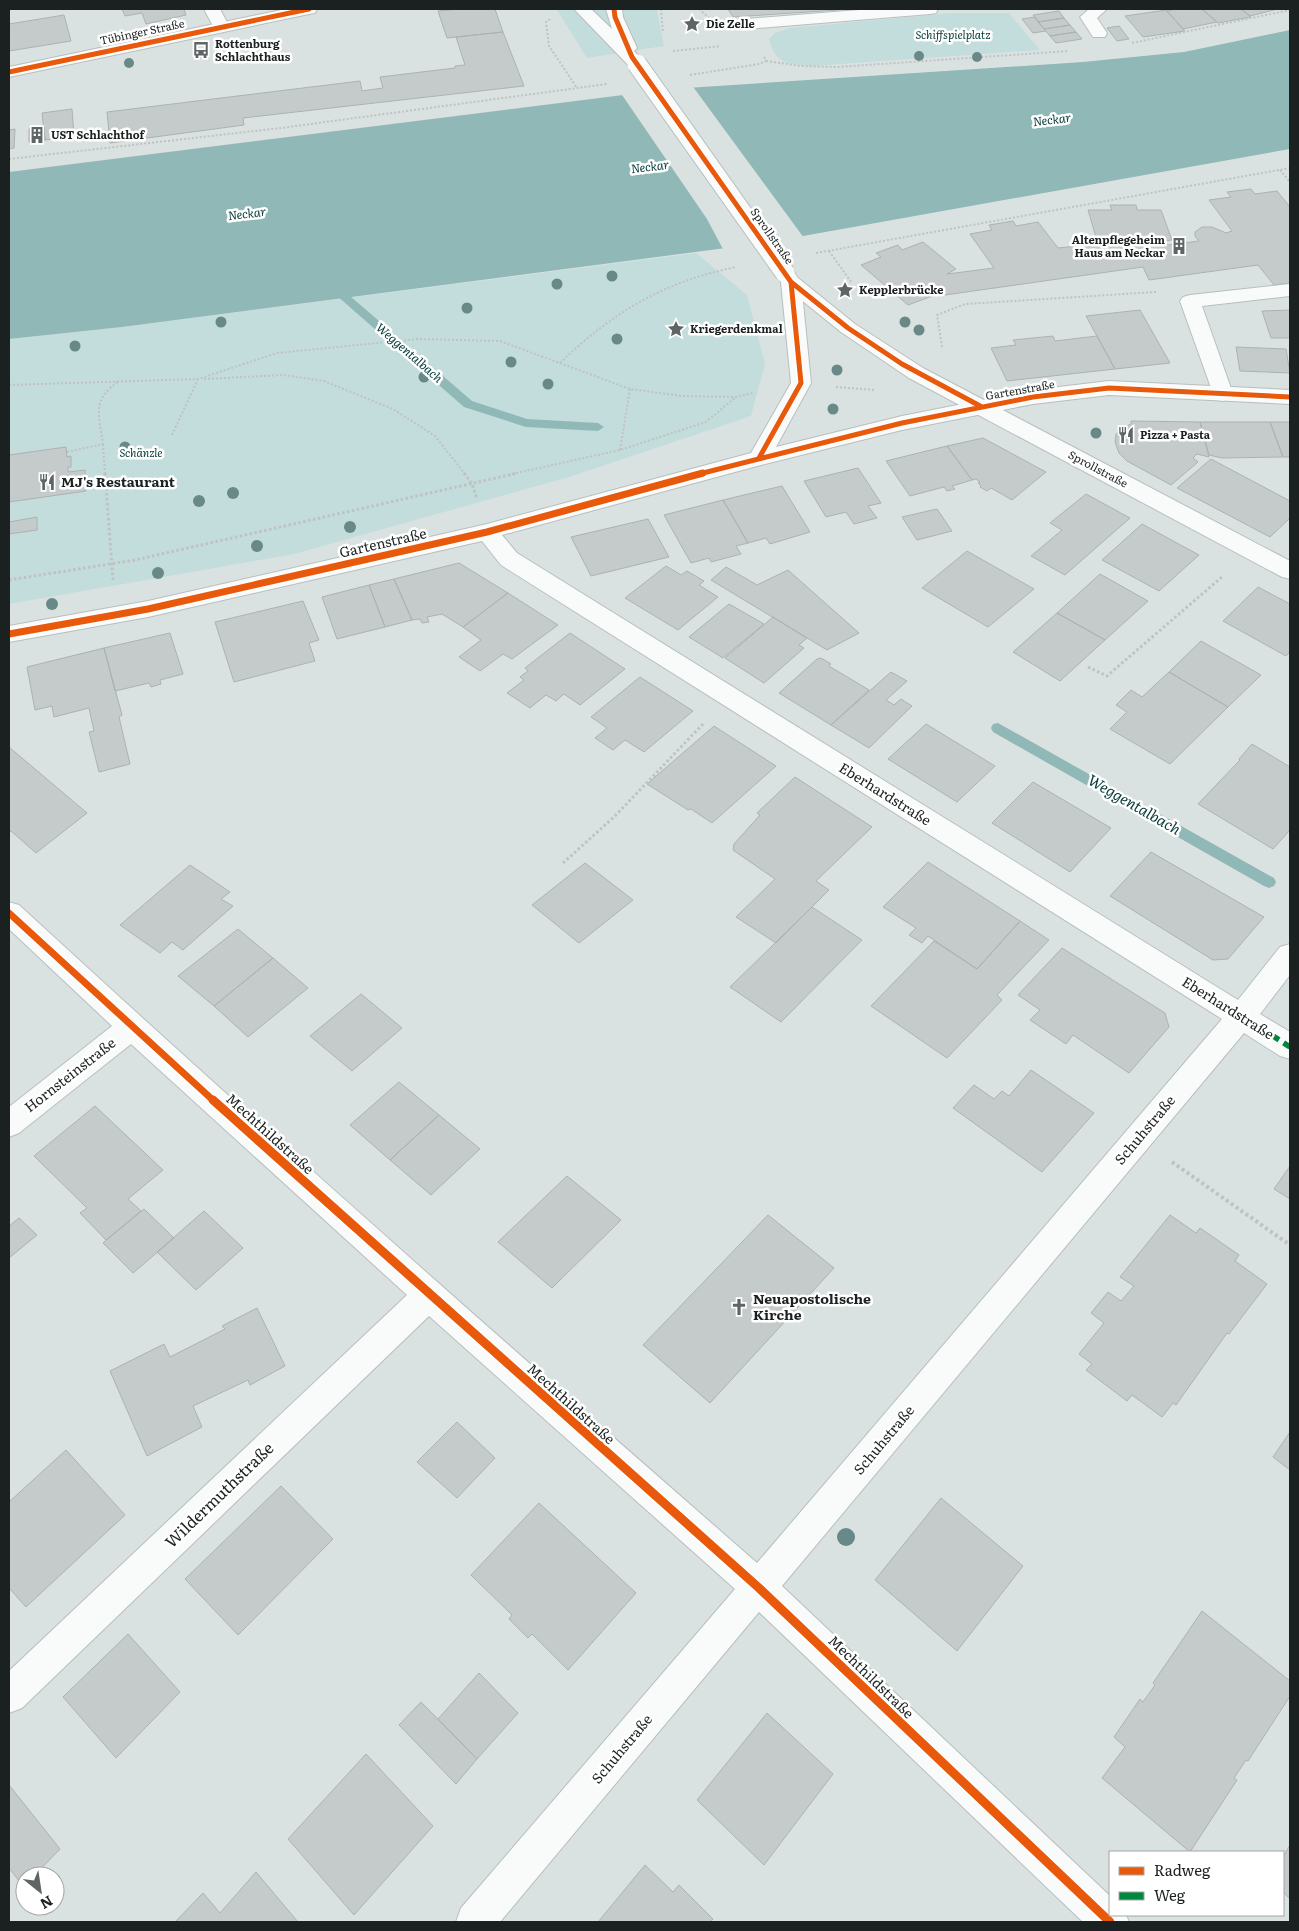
<svg xmlns="http://www.w3.org/2000/svg" width="1299" height="1931" viewBox="0 0 1299 1931" font-family="Literata,serif">
<rect width="100%" height="100%" fill="#dae2e1"/>
<path fill="#c3dddc" d="M553 9H658L657 10 664 46 587 58 557 10Z
M952 13H1009L1040 50 812 66C790 64 775 65 769 39L775 33 790 28Z
M696 253 747 295 765 364 751 416 569 477 294 554 9 604V339L122 327Z"/>
<path fill="#90b8b6" d="M1290 30V149L764 243 122 327 9 339V172L671 89 1083 62 1184 52Z"/>
<path fill="#dae2e1" d="M691 84 804 238 724 251 707 219 620 92Z"/>
<g fill="none" stroke-linecap="round" stroke-linejoin="round">
<path fill="#90b8b6" fill-rule="evenodd" d="M332 283 336 284 472 401 527 419 598 423 604 427 598 431 526 427 464 407 328 288 327 286 328 284Z
M998 723 1274 878 1276 882 1274 886 1269 888 1264 886 993 732 991 728 993 724Z"/>
</g>
<path fill="#c5cbca" stroke="#acb2b1" d="M122 9H184L186 15 146 24 142 13 125 16Z
M460 9H495L503 32 447 38 438 11Z
M728 9H852L733 17Z
M1176 9H1202L1217 22 1183 29 1167 11Z
M1202 9H1241L1251 17 1218 23Z
M1241 9H1278L1250 16Z
M1166 10 1185 31 1143 37 1125 16Z
M1059 11 1064 18 1038 22 1033 15Z
M64 15 71 41 9 51V24Z
M1035 17 1044 29 1046 31 1033 33 1022 19Z
M1064 18 1070 25 1044 29 1038 22Z
M1070 25 1076 32 1050 36 1044 29Z
M1119 26 1129 39 1117 41 1107 28Z
M503 32 524 86 243 118 244 125 110 143 107 112 360 81 362 91 383 88 380 77 455 68V66L465 65 456 37Z
M1076 32 1082 39 1056 43 1050 36Z
M72 109 74 136 45 140 42 113Z
M44 127 45 140 29 142V129Z
M15 129 14 148 9 149V130Z
M1251 189 1255 194 1277 191 1290 207V283L1274 285 1258 265 1149 280 1143 267 945 295 939 285 928 289 935 295 908 305 861 265 881 257 876 253 898 245 902 250 923 242 956 269 947 274 994 268 970 234 992 230 989 225 1013 221 1016 226 1038 222 1058 248 1098 244 1088 210H1112L1110 205H1136L1137 210H1161L1172 240 1165 241 1168 245 1199 241 1195 236V232L1202 227H1212L1226 233 1232 231 1209 200 1231 197 1227 192Z
M1140 310 1170 363 1115 369 1086 316Z
M1290 310V338H1271L1262 311Z
M1053 336 1055 341 1097 336 1115 369 1007 381 991 348 1016 345 1013 340Z
M1236 347 1286 349 1290 373 1240 371Z
M1131 421 1200 422 1209 457 1197 454 1193 458 1198 462 1171 485 1127 461 1119 453 1115 442 1116 434 1122 428 1131 424Z
M1200 422H1270L1283 457 1222 458 1209 455Z
M1270 422H1290V457H1283Z
M983 438 1046 472 1012 500 991 488 987 491 980 487 981 486 978 483 980 482 976 479 972 480 947 446Z
M947 446 972 480 952 486 955 489 947 491 944 487 910 496 886 461Z
M66 447 67 457 71 456V467H68V472L85 470 86 491 9 502V455Z
M1211 459 1290 501V518L1270 537 1177 488Z
M858 468 881 503 868 506 877 518 854 524 846 512 826 517 804 481Z
M782 486 810 532 770 544 766 538 748 543 723 500Z
M1086 494 1130 518 1065 575 1031 556 1062 530 1050 523Z
M723 500 748 543 736 546 741 554 711 562 709 558 691 563 664 515Z
M937 509 952 531 917 540 902 517Z
M37 517V530L9 534V522Z
M648 519 669 557 591 576 571 537Z
M1142 524 1199 555 1159 591 1102 560Z
M967 551 1034 589 988 627 922 588Z
M459 563 508 593 463 627 442 614 427 617 429 622 422 623 420 619 412 620 394 579Z
M666 566 681 575 687 571 704 581 699 585 718 597 678 630 625 598Z
M726 567 757 585 788 570 859 633 827 650 711 580Z
M1100 574 1148 601 1105 640 1057 613Z
M394 579 412 620 385 627 369 585Z
M369 585 385 627 337 639 322 597Z
M1258 587 1290 604V652L1286 656 1223 621Z
M508 593 558 625 512 659 503 654 480 671 459 657 481 640 463 627Z
M303 601 319 640 309 643 315 661 234 682 215 622Z
M729 604 764 624 723 658 689 637Z
M1057 613 1105 640 1060 681 1013 652Z
M773 617 807 638 799 645 804 648 764 683 725 658Z
M170 633 183 674 160 680 161 684 151 687 149 683 115 691 104 648Z
M570 633 625 669 580 705 564 694 556 701 546 695 530 708 507 693 524 680 520 677 528 671 525 668Z
M1201 641 1261 675 1228 707 1169 672Z
M104 648 122 715 119 717 130 764 99 772 89 732 94 731 89 708 54 717 52 706 35 710 27 667Z
M821 658 831 664 829 666 869 690 831 725 779 693 817 659Z
M891 672 907 681 886 700 894 705 901 699 912 706 869 748 831 725Z
M1169 672 1228 707 1170 764 1110 729 1127 712 1116 705 1131 690 1142 697Z
M640 677 693 711 644 752 625 740 613 750 595 738 607 728 591 717Z
M926 724 995 766 957 802 888 759Z
M714 726 776 766 712 823 691 809 688 810 647 784Z
M1252 744 1290 767V830L1273 849 1198 804 1240 760 1239 759Z
M9 747 87 813 36 853 11 831 9 832Z
M795 777 872 827 816 881 829 890 776 943 736 917 775 879 733 850 734 844 760 815 757 813Z
M1033 782 1111 828 1070 872 992 823Z
M1151 852 1264 917 1228 959 1213 960 1110 896Z
M928 862 1020 921 977 969 928 936 922 943 909 935 916 928 883 907Z
M585 863 633 900 579 943 532 905Z
M190 865 230 892 221 899 233 906 183 950 172 942 160 953 120 925Z
M812 907 862 940 781 1022 730 987Z
M1020 921 1049 940 997 995 1002 1000 947 1058 871 1006 934 941 977 969Z
M238 929 273 958 214 1006 178 976Z
M1062 948 1165 1013 1169 1027 1129 1073 1073 1035 1066 1044 1030 1020 1040 1010 1018 995Z
M273 958 308 988 248 1037 214 1006Z
M361 994 402 1028 352 1071 310 1036Z
M1031 1070 1094 1113 1042 1172 953 1108 974 1085 994 1099 1002 1091 1009 1096Z
M399 1082 439 1115 390 1160 350 1125Z
M95 1106 163 1170 128 1199 141 1211 106 1240 80 1213 87 1208 34 1156Z
M439 1115 480 1149 431 1195 390 1160Z
M1290 1166V1199L1274 1189Z
M567 1176 621 1220 552 1288 498 1242Z
M144 1209 174 1238 133 1273 103 1243Z
M204 1211 243 1248 196 1290 157 1252Z
M768 1215 834 1268 710 1403 643 1345Z
M1170 1215 1196 1233 1200 1228 1239 1255 1235 1261 1267 1284 1229 1334 1227 1333 1176 1405 1173 1403 1162 1417 1132 1395 1127 1401 1086 1370 1092 1364 1079 1354 1104 1323 1091 1313 1108 1292 1121 1301 1134 1286 1120 1277Z
M19 1218 37 1235 9 1258V1226Z
M257 1308 285 1366 250 1385 248 1380 193 1406 202 1427 147 1456 110 1371 164 1344 170 1357 225 1329 222 1326Z
M457 1422 495 1458 457 1498 417 1462Z
M1290 1432V1470L1273 1457Z
M66 1450 125 1515 26 1607 9 1588V1502Z
M281 1486 333 1539 238 1635 185 1579Z
M941 1498 1023 1566 957 1651 875 1580Z
M539 1503 636 1593 568 1670 532 1634 528 1638 509 1619 512 1615 471 1575Z
M1202 1611 1290 1681V1696L1248 1761 1246 1760 1234 1778 1237 1780 1190 1852 1102 1778 1125 1747 1114 1737 1140 1699 1143 1702 1155 1685 1153 1683Z
M128 1634 180 1692 116 1758 63 1697Z
M479 1673 518 1713 477 1759 438 1719Z
M421 1702 477 1759 456 1784 399 1725Z
M767 1713 833 1774 764 1865 697 1800Z
M366 1754 433 1826 354 1915 288 1839Z
M9 1785 60 1849 34 1876H25L23 1886 9 1868Z
M1290 1845V1899L1283 1892V1857Z
M645 1865 673 1892 679 1885 713 1919 710 1922H598Z
M256 1872 298 1922H175L203 1893 220 1913Z"/>
<g fill="none" stroke-linecap="round" stroke-linejoin="round">
<g stroke="#b8bebe" stroke-width="2">
<path id="lane" d="M1089 9H1107L1097 18 1107 33 1105 37H1093L1080 17Z
M1290 284V296L1202 306 1233 394 1229 399 1222 401 1215 399 1180 301 1183 297 1190 295Z"/>
</g>
<g stroke="#b8bebe" stroke-width="2">
<path id="street" d="M204 9H220L229 26 227 30H215Z
M872 9H938L936 13 930 14 746 29 740 28 738 24 740 20 746 19Z
M791 276 798 278 801 282 811 383 776 447 902 416 1033 390 1109 381 1290 390V404L1109 395 1033 404 902 430 761 465 502 535 517 553 1238 1000 1280 947 1290 944V975L1260 1014 1290 1032V1059L1280 1056 1244 1033 782 1586 1110 1896V1915H1126L1129 1922H1083L759 1612 500 1922H456L461 1908 735 1589 429 1316 22 1708 9 1713V1671L407 1295 131 1044 19 1133 9 1137V1107L112 1026 9 929V902L19 905C261 1128 509 1346 757 1563L1222 1019 501 565 482 541 148 617 9 642V626L148 601 487 524 751 453 791 383 781 282 784 278Z"/>
</g>
<g stroke="#b8bebe" stroke-width="2">
<path id="secondary" d="M286 9H317L315 13 309 14 9 77V67Z
M574 9H591L612 29 606 9H622L623 17 637 48 634 51 646 64 643 68 637 69 631 68Z
M785 267 792 269 798 278 855 324 923 368 1290 561V579L1282 577 909 378 841 332 784 286 775 273 778 269Z"/>
</g>
<path stroke="#c0c2c2" stroke-width="2" stroke-dasharray="2 2" stroke-linecap="butt" d="M661 9 663 33
M699 9 714 22
M550 19 546 22 549 46 577 88
M1132 43 1290 10
M673 51 721 46
M766 61 801 66 837 67 1069 51
M690 75 759 64 766 61 763 55
M9 159 281 128 607 84
M1280 170 1290 182
M829 251 852 283
M816 253 1290 168
M942 347 937 315 965 304 1156 292
M560 363C613 312 663 282 736 267
M204 379 283 375 324 381 393 409 435 436 465 474
M9 385 198 379 277 353 418 339 500 341 630 389 682 396 736 397 753 393
M836 387 875 390
M172 435 198 379
M103 444 105 474
M620 450 630 389
M67 452 103 444C99 413 91 401 119 381
M512 474 620 450 706 422 736 397"/>
<path stroke="#c0c2c2" stroke-width="3" stroke-dasharray="2.5 2.5" stroke-linecap="butt" d="M105 473 113 580
M464 473 472 484 477 499
M9 580 135 560 518 473
M1088 667 1107 676 1223 576
M563 863 615 816 703 724"/>
<path stroke="#c0c2c2" stroke-width="4" stroke-dasharray="3 3" stroke-linecap="butt" d="M1172 1162 1290 1245"/>
<use href="#lane" fill="#f9fbfa" fill-rule="evenodd"/>
<use href="#street" fill="#f9fbfa" fill-rule="evenodd"/>
<use href="#secondary" fill="#f9fbfa" fill-rule="evenodd"/>
<g stroke="#b8bebe" stroke-width="21" stroke-linecap="butt">
<path id="secondary-bridge" d="M637 64 785 273"/>
</g>
<use href="#secondary-bridge" stroke="#f9fbfa" stroke-width="19"/>
<path stroke="#00873e" stroke-width="5.5" stroke-dasharray="11 5.5" stroke-linecap="butt" d="M1242 1016 1290 1047"/>
<g stroke="#fff" stroke-width="7">
<path id="cycleway-far2" d="M614 9 615 17 632 57 791 282 848 328 902 364 982 407
M9 72 309 9
M759 458 801 383 791 282
M699 474 902 423 1033 397 1109 388 1290 397"/>
</g>
<g stroke="#fff" stroke-width="10">
<path id="cycleway-far1" d="M9 634 148 609 487 532 703 473
M9 913 215 1102"/>
</g>
<g stroke="#fff" stroke-width="12">
<path id="cycleway" d="M213 1100 759 1588 1110 1922"/>
</g>
<use href="#cycleway-far2" stroke="#e8590c" stroke-width="5"/>
<use href="#cycleway-far1" stroke="#e8590c" stroke-width="7"/>
<use href="#cycleway" stroke="#e8590c" stroke-width="9"/>
</g>
<g fill="#688987">
<circle cx="919" cy="56" r="5"/>
<circle cx="977" cy="57" r="5"/>
<circle cx="129" cy="63" r="5"/>
<circle cx="612" cy="276" r="5.5"/>
<circle cx="557" cy="284" r="5.5"/>
<circle cx="467" cy="308" r="5.5"/>
<circle cx="221" cy="322" r="5.5"/>
<circle cx="905" cy="322" r="5.5"/>
<circle cx="919" cy="330" r="5.5"/>
<circle cx="617" cy="339" r="5.5"/>
<circle cx="75" cy="346" r="5.5"/>
<circle cx="511" cy="362" r="5.5"/>
<circle cx="837" cy="370" r="5.5"/>
<circle cx="424" cy="377" r="5.5"/>
<circle cx="548" cy="384" r="5.5"/>
<circle cx="833" cy="409" r="5.5"/>
<circle cx="1096" cy="433" r="5.5"/>
<circle cx="125" cy="447" r="5.5"/>
<circle cx="233" cy="493" r="6"/>
<circle cx="199" cy="501" r="6"/>
<circle cx="350" cy="527" r="6"/>
<circle cx="257" cy="546" r="6"/>
<circle cx="158" cy="573" r="6"/>
<circle cx="52" cy="604" r="6"/>
<circle cx="846" cy="1537" r="9"/>
</g>
<defs>
<g id="sight-bare" transform="scale(1.35)"><path d="M0-6L1.8-2.2L6-1.7L2.9 1.2L3.7 5.4L0 3.3L-3.7 5.4L-2.9 1.2L-6-1.7L-1.8-2.2Z" fill="#5e6564" stroke="#fff" stroke-width="2.5" paint-order="stroke"/></g>
<g id="bus-bare" transform="scale(1.35)"><path d="M-5-6H5V4H4V6H2V4H-2V6H-4V4H-5ZM-3.5-4V0h7V-4ZM-3.5 1.2v1.5H-2V1.2ZM2 1.2v1.5H3.5V1.2Z" fill="#5e6564" stroke="#fff" stroke-width="2.5" paint-order="stroke"/></g>
<g id="building-bare" transform="scale(1.35)"><path d="M-4-6H4V6H1V3H-1V6H-4ZM-2.5-4.3h1.7v1.8h-1.7ZM.8-4.3h1.7v1.8H.8ZM-2.5-1h1.7V.8h-1.7ZM.8-1h1.7V.8H.8Z" fill="#5e6564" stroke="#fff" stroke-width="2.5" paint-order="stroke"/></g>
<g id="restaurant-bare" transform="scale(1.35)"><path d="M-5-6h1v4h1v-4h1v4h1v-4h1v5L-1.5 .5V6h-2V.5L-5-1ZM5-6V6H3V1.5H1.5Q1.5-4 5-6Z" fill="#5e6564" stroke="#fff" stroke-width="2.5" paint-order="stroke"/></g>
<g id="church-bare" transform="scale(1.35)"><path d="M-1.2-6h2.4v3.5h3.3v2.4h-3.3V6h-2.4V-.1h-3.3v-2.4h3.3Z" fill="#5e6564" stroke="#fff" stroke-width="2.5" paint-order="stroke"/></g>
</defs>
<g fill-rule="evenodd">
<use href="#sight-bare" x="692" y="24"/>
<use href="#bus-bare" x="201" y="50"/>
<use href="#building-bare" x="37" y="135"/>
<use href="#building-bare" x="1179" y="246"/>
<use href="#sight-bare" x="845" y="290"/>
<use href="#sight-bare" x="676" y="329"/>
<use href="#restaurant-bare" x="1126" y="435"/>
<use href="#restaurant-bare" x="47" y="482"/>
<use href="#church-bare" x="739" y="1307"/>
</g>
<g text-anchor="middle" stroke-width="5" stroke-linejoin="round" paint-order="stroke">
<g font-size="11" font-weight="bold" fill="#1b2120" stroke="#fff" text-anchor="start">
<text x="706" y="28">Die Zelle</text>
<text x="215" y="48">Rottenburg<tspan x="215" dy="13">Schlachthaus</tspan></text>
<text x="51" y="139">UST Schlachthof</text>
<text x="1165" y="244" text-anchor="end">Altenpflegeheim<tspan x="1165" dy="13">Haus am Neckar</tspan></text>
<text x="859" y="294">Kepplerbrücke</text>
<text x="690" y="333">Kriegerdenkmal</text>
<text x="1140" y="439">Pizza + Pasta</text>
</g>
<g font-size="11" fill="#1b2120" stroke="#fff">
<text transform="translate(142 32) rotate(-12)" y="4">Tübinger Straße</text>
<text transform="translate(772 236) rotate(55)" y="4">Sprollstraße</text>
<text transform="translate(1020 390) rotate(-10)" y="4">Gartenstraße</text>
<text transform="translate(1098 469) rotate(28)" y="4">Sprollstraße</text>
</g>
<g font-size="11" font-style="italic" fill="#0b403e" stroke="#fff">
<text x="953" y="39">Schiffspielplatz</text>
<text x="141" y="457">Schänzle</text>
</g>
<g font-size="12" font-style="italic" fill="#043a39" stroke="#fff">
<text transform="translate(1052 120) rotate(-7)" y="4">Neckar</text>
<text transform="translate(650 167) rotate(-7)" y="4">Neckar</text>
<text transform="translate(247 214) rotate(-7)" y="4">Neckar</text>
<text transform="translate(409 353) rotate(41)" y="4">Weggentalbach</text>
</g>
<g font-size="14" font-weight="bold" fill="#1b2120" stroke="#fff" text-anchor="start">
<text x="61" y="487">MJ's Restaurant</text>
<text x="753" y="1304">Neuapostolische<tspan x="753" dy="16">Kirche</tspan></text>
</g>
<g font-size="14" fill="#1b2120" stroke="#fff">
<text transform="translate(383 543) rotate(-13)" y="5">Gartenstraße</text>
<text transform="translate(885 794) rotate(32)" y="5">Eberhardstraße</text>
<text transform="translate(1228 1008) rotate(32)" y="5">Eberhardstraße</text>
<text transform="translate(70 1075) rotate(-38)" y="5">Hornsteinstraße</text>
<text transform="translate(1145 1130) rotate(-50)" y="5">Schuhstraße</text>
<text transform="translate(270 1134) rotate(42)" y="5">Mechthildstraße</text>
<text transform="translate(571 1404) rotate(42)" y="5">Mechthildstraße</text>
<text transform="translate(884 1440) rotate(-50)" y="5">Schuhstraße</text>
<text transform="translate(871 1677) rotate(44)" y="5">Mechthildstraße</text>
<text transform="translate(622 1749) rotate(-50)" y="5">Schuhstraße</text>
</g>
<g font-size="15" font-style="italic" fill="#043a39" stroke="#fff">
<text transform="translate(1134 805) rotate(30)" y="5">Weggentalbach</text>
</g>
<g font-size="16" fill="#1b2120" stroke="#fff">
<text transform="translate(219 1495) rotate(-44)" y="6">Wildermuthstraße</text>
</g>
</g>
<rect width="1299" height="1931" fill="none" stroke="#1b2120" stroke-width="20"/>
<rect x="1109" y="1851" width="175" height="65" fill="#ffffff" stroke="#a4a6a6"/>
<rect x="1119" y="1867" width="25" height="8" fill="#e8590c" stroke="#a4a6a6"/>
<text x="1154" y="1876" font-size="15" fill="#1b2120">Radweg</text>
<rect x="1119" y="1892" width="25" height="8" fill="#00873e" stroke="#a4a6a6"/>
<text x="1154" y="1901" font-size="15" fill="#1b2120">Weg</text>
<g transform="translate(40 1891) rotate(150)"><circle r="24" fill="#ffffff" stroke="#a4a6a6"/>
<path d="M0-4L9 19L0 12L-9 19Z" fill="#5e6564"/>
<text y="-8" font-size="14" font-weight="bold" text-anchor="middle" fill="#1b2120">N</text>
</g>
</svg>
